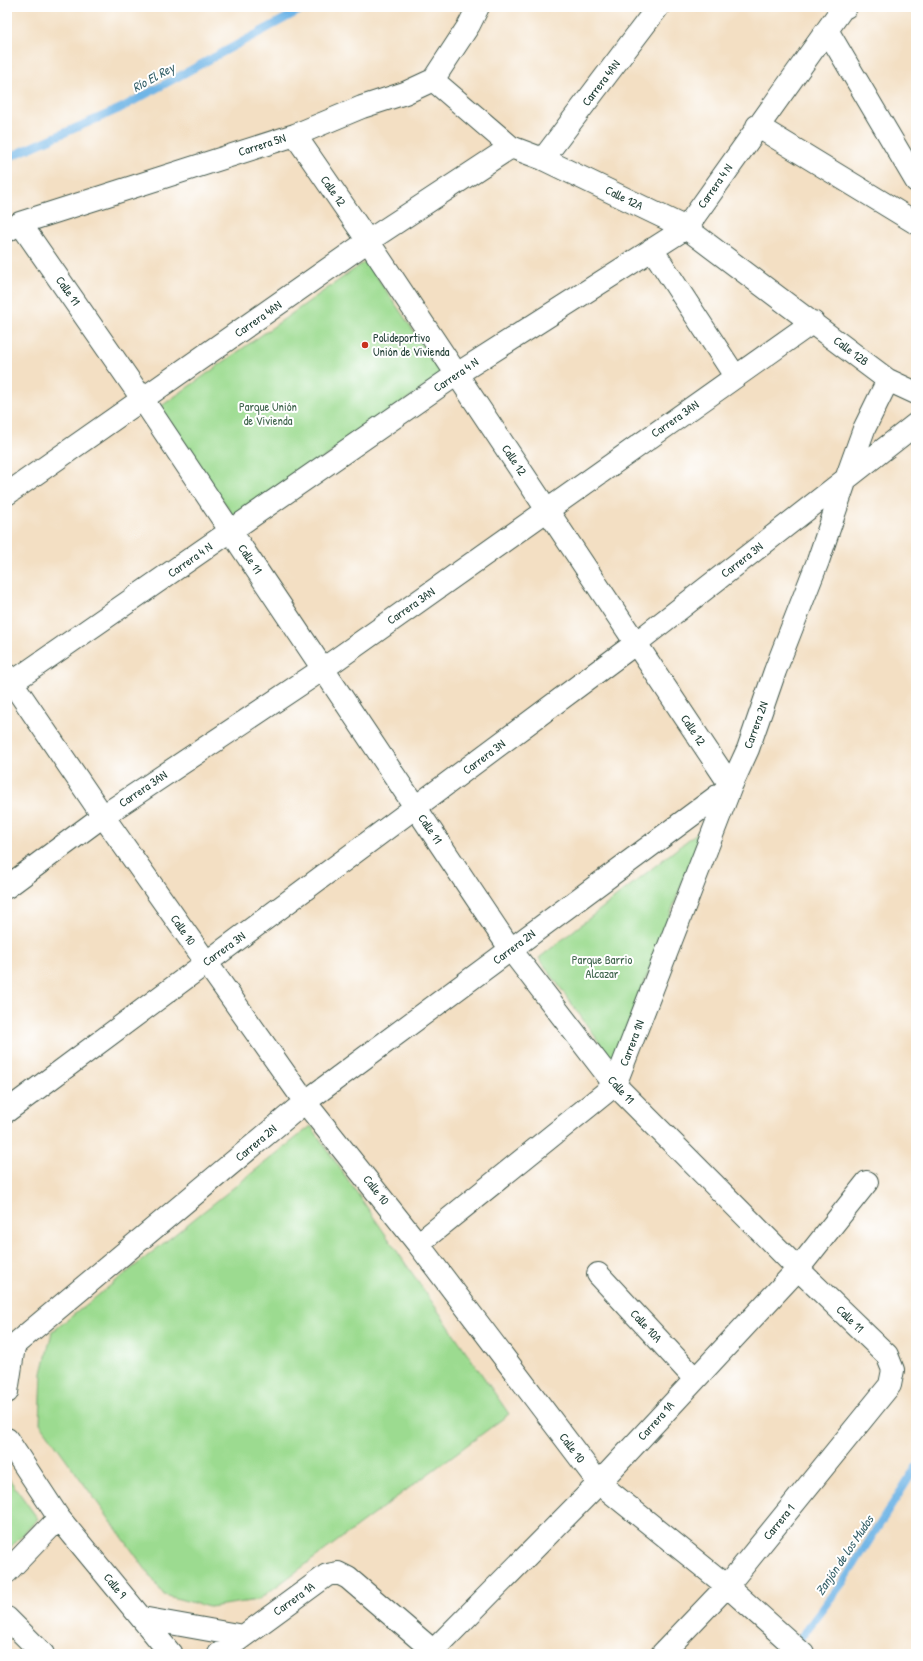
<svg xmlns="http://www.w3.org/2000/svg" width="923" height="1661" viewBox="0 0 923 1661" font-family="'Patrick Hand',sans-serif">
<rect width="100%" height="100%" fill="#fff"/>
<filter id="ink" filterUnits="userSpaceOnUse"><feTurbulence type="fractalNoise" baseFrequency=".025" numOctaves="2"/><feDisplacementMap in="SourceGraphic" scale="8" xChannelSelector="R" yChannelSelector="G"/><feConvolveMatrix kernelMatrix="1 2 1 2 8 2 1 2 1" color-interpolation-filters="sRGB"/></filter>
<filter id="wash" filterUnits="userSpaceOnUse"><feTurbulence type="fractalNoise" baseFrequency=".012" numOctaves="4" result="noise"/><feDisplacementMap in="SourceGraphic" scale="16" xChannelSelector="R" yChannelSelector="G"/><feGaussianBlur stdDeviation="0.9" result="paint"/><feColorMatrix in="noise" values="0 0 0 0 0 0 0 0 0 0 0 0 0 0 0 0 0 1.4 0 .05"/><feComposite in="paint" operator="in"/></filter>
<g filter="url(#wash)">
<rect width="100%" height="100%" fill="#f3dfc3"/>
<path fill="#9cdb90" stroke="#5e8c62" d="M366 261 443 374 236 520 160 407Z
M703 828 614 1063 539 958Z
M311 1126 509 1414 258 1600 209 1607 164 1595 40 1423 42 1373 52 1332Z
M7 1476 38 1519 7 1551Z"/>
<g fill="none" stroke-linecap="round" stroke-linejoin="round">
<path stroke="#6fb5e6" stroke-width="8" d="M7 158 119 109 306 7
M795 1645 843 1582 916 1467"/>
</g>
</g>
<g filter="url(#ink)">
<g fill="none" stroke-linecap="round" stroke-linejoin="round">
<g stroke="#3f5549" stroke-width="24">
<path id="minor" d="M827 30 916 181
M433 80 511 147 543 159 686 228 888 380 916 393
M757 126 916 223
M295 135 368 241 731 786
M543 159 658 7
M20 223 143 400 511 950 615 1085 798 1269 887 1355 893 1370 890 1385 727 1586 662 1654
M7 231 20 223 295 135 362 107 405 93 433 80 469 25 478 7
M652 249 735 376
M7 494 368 241 511 147
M7 675 103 816 305 1102 418 1244 599 1483 727 1586 803 1654
M7 686 457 374 686 228 842 9 846 7
M7 887 103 816 323 669 813 322
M7 1111 636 643 846 479 864 429 888 380
M418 1244 615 1085 731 786 748 749 775 671 818 561 846 479 916 424
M598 1274 695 1379
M7 1351 305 1102 731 786
M7 1392 14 1346
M7 1439 59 1518 171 1654
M7 1572 59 1518
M7 1618 43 1654
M142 1618 243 1636
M434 1650 599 1483 798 1269 867 1182
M219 1654 327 1575 338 1573 348 1578 437 1654"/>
</g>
<use href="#minor" stroke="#fff" stroke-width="22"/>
</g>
</g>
<circle fill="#c8321e" stroke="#fff" stroke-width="1.5" cx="365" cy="345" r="4"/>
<g text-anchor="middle" stroke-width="4" stroke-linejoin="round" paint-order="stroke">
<g font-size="12" fill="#1f3d34" stroke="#fff">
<text transform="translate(601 83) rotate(-53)" y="4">Carrera 4AN</text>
<text transform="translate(262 145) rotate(-18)" y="4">Carrera 5N</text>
<text transform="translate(715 186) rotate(-55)" y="4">Carrera 4 N</text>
<text transform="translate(333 191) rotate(55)" y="4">Calle 12</text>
<text transform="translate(624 198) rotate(26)" y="4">Calle 12A</text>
<text transform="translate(68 291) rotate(55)" y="4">Calle 11</text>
<text transform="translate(258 319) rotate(-35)" y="4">Carrera 4AN</text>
<text transform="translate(851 351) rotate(37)" y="4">Calle 12B</text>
<text transform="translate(456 375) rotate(-34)" y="4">Carrera 4 N</text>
<text transform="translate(675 419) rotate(-35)" y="4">Carrera 3AN</text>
<text transform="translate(514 460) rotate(56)" y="4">Calle 12</text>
<text transform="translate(250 559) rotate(56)" y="4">Calle 11</text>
<text transform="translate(190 560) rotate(-35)" y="4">Carrera 4 N</text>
<text transform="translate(742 560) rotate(-38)" y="4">Carrera 3N</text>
<text transform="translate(411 606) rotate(-35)" y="4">Carrera 3AN</text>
<text transform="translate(756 725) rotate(-70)" y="4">Carrera 2N</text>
<text transform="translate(693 730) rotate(56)" y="4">Calle 12</text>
<text transform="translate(484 757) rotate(-37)" y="4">Carrera 3N</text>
<text transform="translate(143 789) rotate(-34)" y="4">Carrera 3AN</text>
<text transform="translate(430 829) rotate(56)" y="4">Calle 11</text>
<text transform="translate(183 930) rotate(55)" y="4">Calle 10</text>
<text transform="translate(514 947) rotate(-37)" y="4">Carrera 2N</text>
<text transform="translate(224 949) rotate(-36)" y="4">Carrera 3N</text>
<text transform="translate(632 1043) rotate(-69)" y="4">Carrera 1N</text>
<text transform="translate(621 1090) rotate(48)" y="4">Calle 11</text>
<text transform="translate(256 1143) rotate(-40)" y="4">Carrera 2N</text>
<text transform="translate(376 1190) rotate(52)" y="4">Calle 10</text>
<text transform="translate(850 1319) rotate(44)" y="4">Calle 11</text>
<text transform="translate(646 1326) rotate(47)" y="4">Calle 10A</text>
<text transform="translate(656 1421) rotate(-48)" y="4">Carrera 1A</text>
<text transform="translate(572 1448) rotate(53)" y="4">Calle 10</text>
<text transform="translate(779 1522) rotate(-51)" y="4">Carrera 1</text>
<text transform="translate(115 1586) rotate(51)" y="4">Calle 9</text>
<text transform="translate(294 1599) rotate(-36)" y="4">Carrera 1A</text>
</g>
<g font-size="12" fill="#1f3d34" stroke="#fff" text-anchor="start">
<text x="373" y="342">Polideportivo<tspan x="373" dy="14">Unión de Vivienda</tspan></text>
</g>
<g font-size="12" fill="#3e644b" stroke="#fff">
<text x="268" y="411">Parque Unión<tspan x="268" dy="14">de Vivienda</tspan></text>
<text x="602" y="964">Parque Barrio<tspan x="602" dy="14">Alcazar</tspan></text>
</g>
<g font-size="13" font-style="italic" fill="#376169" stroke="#fff">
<text transform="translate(153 77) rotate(-29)" y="5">Río El Rey</text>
<text transform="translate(844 1555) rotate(-56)" y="5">Zanjón de los Mudos</text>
</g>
</g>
<rect width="923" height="1661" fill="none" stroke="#fff" stroke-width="24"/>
</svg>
